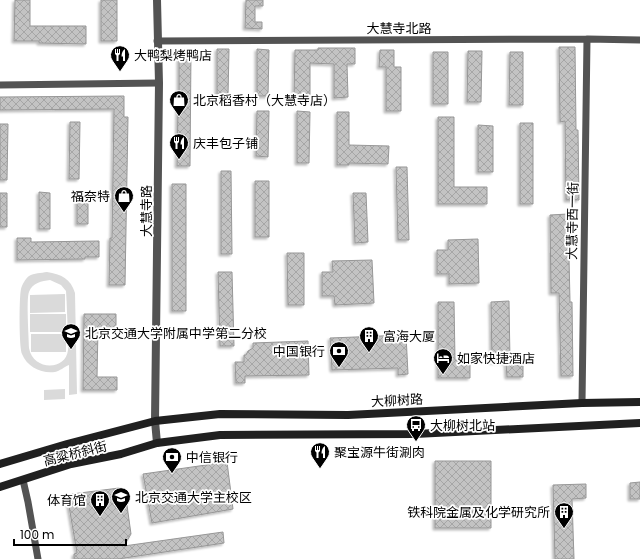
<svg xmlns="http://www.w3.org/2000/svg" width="640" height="559" viewBox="0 0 640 559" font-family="Poppins,'Noto Sans SC',sans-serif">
<defs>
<pattern id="building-cross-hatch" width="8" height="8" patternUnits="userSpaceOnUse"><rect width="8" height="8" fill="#c3c3c3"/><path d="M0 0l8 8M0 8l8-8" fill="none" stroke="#a6a6a6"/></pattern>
<filter id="shadow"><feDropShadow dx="-2" dy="2" stdDeviation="1" flood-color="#0004"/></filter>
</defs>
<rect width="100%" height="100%" fill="#fff"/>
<path fill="#dadada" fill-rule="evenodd" d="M47 272C61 274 71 279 75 293L77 394 69 395V365C64 367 60 371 55 372 42 374 27 367 22 354 19 347 19 298 21 289 22 285 25 279 29 276 34 273 41 273 47 272ZM50 280 61 285 66 291C67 305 67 318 68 332 68 337 69 344 68 350 66 371 33 371 29 348 29 338 26 299 29 292 32 283 42 281 50 280Z
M65 294V312L30 313V295Z
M30 314H66V332H30Z
M31 334H66V352H31Z
M65 389V399L44 400V390Z"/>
<path fill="url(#building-cross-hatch)" stroke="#979797" filter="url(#shadow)" d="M15 0H30V26H86V44L39 43V41H14Z
M101 0H117V41H101Z
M246 0H263V6H255V22H262V29L245 28Z
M559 47H575L576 130H578L579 200H566L565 121 560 122Z
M318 48H355V64H347L348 97 334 98V64L310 63V98H294L295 50H318Z
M217 49H229L228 96H217Z
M257 49 269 50 268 96H257Z
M179 50H191L190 166H177L178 107H179Z
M380 50H394V67H401V111H386V67H379Z
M468 51H482L481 102H467Z
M433 52H448V104H433Z
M510 52H523V105H509Z
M124 96V117H128L125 285H109L110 238H112L114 109 0 110V97Z
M257 111H269L268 157 256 156Z
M297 111 310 112 309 163H297Z
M337 112H349V145L389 146 388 164 349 163V165H337Z
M438 117H454V187H487V204H438Z
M70 122H80L79 179H69Z
M520 123H533V204H520Z
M0 124H8L7 180H0Z
M478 125 493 126V172H478Z
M396 167H407L409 240H398Z
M221 171H231L232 254H221Z
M255 181H269V237H255Z
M172 184H186V311H172Z
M39 192 50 193V229H39Z
M0 193H7V227H0Z
M77 193H88V224H77Z
M353 193H366L368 242 355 243Z
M568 214 570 302H572L573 376H561L559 293H551L550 215Z
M17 238H31V242L99 241V257H85V259L17 260Z
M478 239 479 283 449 284V274H437V250H448V240Z
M287 253H304V305H288Z
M372 260 374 303 335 305 334 296H322V272H333L332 261Z
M218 272H232L234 346H220Z
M509 301 510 362H492L491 302Z
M438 302H454L455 360H470V378H438Z
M84 314H116V328H98L97 377H117V390H83Z
M406 335 408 374 398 375V368L332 370 330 338Z
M308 341 309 375 245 376V383H236L235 362H244V355H246L248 351 253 348V343Z
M506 363H523V377H507Z
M435 461H491V528H435Z
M227 462 233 509 152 523 143 474Z
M640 482V499H630V483Z
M586 484V498L572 499 574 559H555L553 485Z
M119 488 125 491 131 534 124 546 223 532 224 543 118 559H74V554L77 553 68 500 72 494Z"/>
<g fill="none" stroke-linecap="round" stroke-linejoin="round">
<path stroke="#535353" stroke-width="7" d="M157 41 587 39 640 40
M0 85 159 83
M582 403 587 39
M23 480 28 502 38 559"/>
<path stroke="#535353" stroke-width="8" d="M157 0 159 83 155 421 157 443"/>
<path stroke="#202020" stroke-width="8" d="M0 464 67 444 155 421 220 414 348 415 582 403 640 402
M0 487 71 464 121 454 157 443 220 435 415 434 640 423"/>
</g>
<defs>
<g id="restaurant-pin" transform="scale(1)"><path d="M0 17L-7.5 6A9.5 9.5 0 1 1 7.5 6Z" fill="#000" stroke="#fff"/><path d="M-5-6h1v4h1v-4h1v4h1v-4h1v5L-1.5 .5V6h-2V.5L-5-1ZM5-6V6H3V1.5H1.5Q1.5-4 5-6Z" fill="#fff"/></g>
<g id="shop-pin" transform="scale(1)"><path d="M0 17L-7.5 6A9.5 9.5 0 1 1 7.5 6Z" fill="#000" stroke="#fff"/><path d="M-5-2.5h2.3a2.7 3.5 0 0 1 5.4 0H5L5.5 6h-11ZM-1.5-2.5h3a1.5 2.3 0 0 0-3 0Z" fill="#fff"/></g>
<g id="school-pin" transform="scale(1)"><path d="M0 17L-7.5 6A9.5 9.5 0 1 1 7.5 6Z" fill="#000" stroke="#fff"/><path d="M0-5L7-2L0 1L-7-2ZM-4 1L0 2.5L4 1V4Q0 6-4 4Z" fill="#fff"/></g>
<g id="building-pin" transform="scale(1)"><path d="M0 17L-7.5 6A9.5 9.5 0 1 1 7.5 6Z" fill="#000" stroke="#fff"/><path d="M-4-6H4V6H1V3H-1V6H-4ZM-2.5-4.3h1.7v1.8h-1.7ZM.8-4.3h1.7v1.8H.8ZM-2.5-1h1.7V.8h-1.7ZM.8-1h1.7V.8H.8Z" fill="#fff"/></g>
<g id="bank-pin" transform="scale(1)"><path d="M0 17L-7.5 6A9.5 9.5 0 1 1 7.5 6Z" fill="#000" stroke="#fff"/><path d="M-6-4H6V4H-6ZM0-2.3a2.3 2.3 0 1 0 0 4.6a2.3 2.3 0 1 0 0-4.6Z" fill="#fff"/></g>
<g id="hotel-pin" transform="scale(1)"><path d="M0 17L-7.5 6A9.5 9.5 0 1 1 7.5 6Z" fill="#000" stroke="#fff"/><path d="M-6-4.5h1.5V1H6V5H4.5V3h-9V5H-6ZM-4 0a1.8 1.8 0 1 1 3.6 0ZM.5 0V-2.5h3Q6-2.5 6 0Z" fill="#fff"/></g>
<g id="bus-pin" transform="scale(1)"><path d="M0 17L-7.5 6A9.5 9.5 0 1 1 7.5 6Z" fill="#000" stroke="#fff"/><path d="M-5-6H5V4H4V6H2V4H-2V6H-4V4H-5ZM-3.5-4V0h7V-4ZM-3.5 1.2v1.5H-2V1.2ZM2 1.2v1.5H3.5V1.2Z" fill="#fff"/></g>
<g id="university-pin" transform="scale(1)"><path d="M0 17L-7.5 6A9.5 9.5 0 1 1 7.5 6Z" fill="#000" stroke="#fff"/><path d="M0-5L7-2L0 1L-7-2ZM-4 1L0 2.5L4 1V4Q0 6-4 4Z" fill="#fff"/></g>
</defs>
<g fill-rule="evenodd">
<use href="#restaurant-pin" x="120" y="55"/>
<use href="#shop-pin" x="179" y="100"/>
<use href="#restaurant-pin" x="179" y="143"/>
<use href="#shop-pin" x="124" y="196"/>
<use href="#school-pin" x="71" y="333"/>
<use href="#building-pin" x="369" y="336"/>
<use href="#bank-pin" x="339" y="351"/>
<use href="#hotel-pin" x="443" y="358"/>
<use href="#bus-pin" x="416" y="425"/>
<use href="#restaurant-pin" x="320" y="452"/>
<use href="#bank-pin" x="172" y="457"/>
<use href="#university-pin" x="121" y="497"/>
<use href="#building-pin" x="100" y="500"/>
<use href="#building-pin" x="564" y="512"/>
</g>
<g text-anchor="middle" stroke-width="3.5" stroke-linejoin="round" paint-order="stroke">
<g font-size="13" fill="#000" stroke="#fff">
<text x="399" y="33">大慧寺北路</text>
<text transform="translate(146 211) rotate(-90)" y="5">大慧寺路</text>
<text transform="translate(572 221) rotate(-89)" y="5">大慧寺西一街</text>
<text transform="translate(397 400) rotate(-3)" y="5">大柳树路</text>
<text transform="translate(75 453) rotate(-14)" y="5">高粱桥斜街</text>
</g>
<g font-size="13" fill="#000" stroke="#fff" text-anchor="start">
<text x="134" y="60">大鸭梨烤鸭店</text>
<text x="193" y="105">北京稻香村（大慧寺店）</text>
<text x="193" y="148">庆丰包子铺</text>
<text x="110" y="201" text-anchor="end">福奈特</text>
<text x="85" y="338">北京交通大学附属中学第二分校</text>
<text x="383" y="341">富海大厦</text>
<text x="325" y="356" text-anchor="end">中国银行</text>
<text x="457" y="363">如家快捷酒店</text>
<text x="430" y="430">大柳树北站</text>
<text x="334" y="457">聚宝源牛街涮肉</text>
<text x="186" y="462">中信银行</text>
<text x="135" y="502">北京交通大学主校区</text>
<text x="86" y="505" text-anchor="end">体育馆</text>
<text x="550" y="517" text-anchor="end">铁科院金属及化学研究所</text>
</g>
</g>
<path d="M14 539v6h112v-6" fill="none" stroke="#000000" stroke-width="2"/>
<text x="20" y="539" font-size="12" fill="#000000" stroke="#ffffff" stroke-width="3" paint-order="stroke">100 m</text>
</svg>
